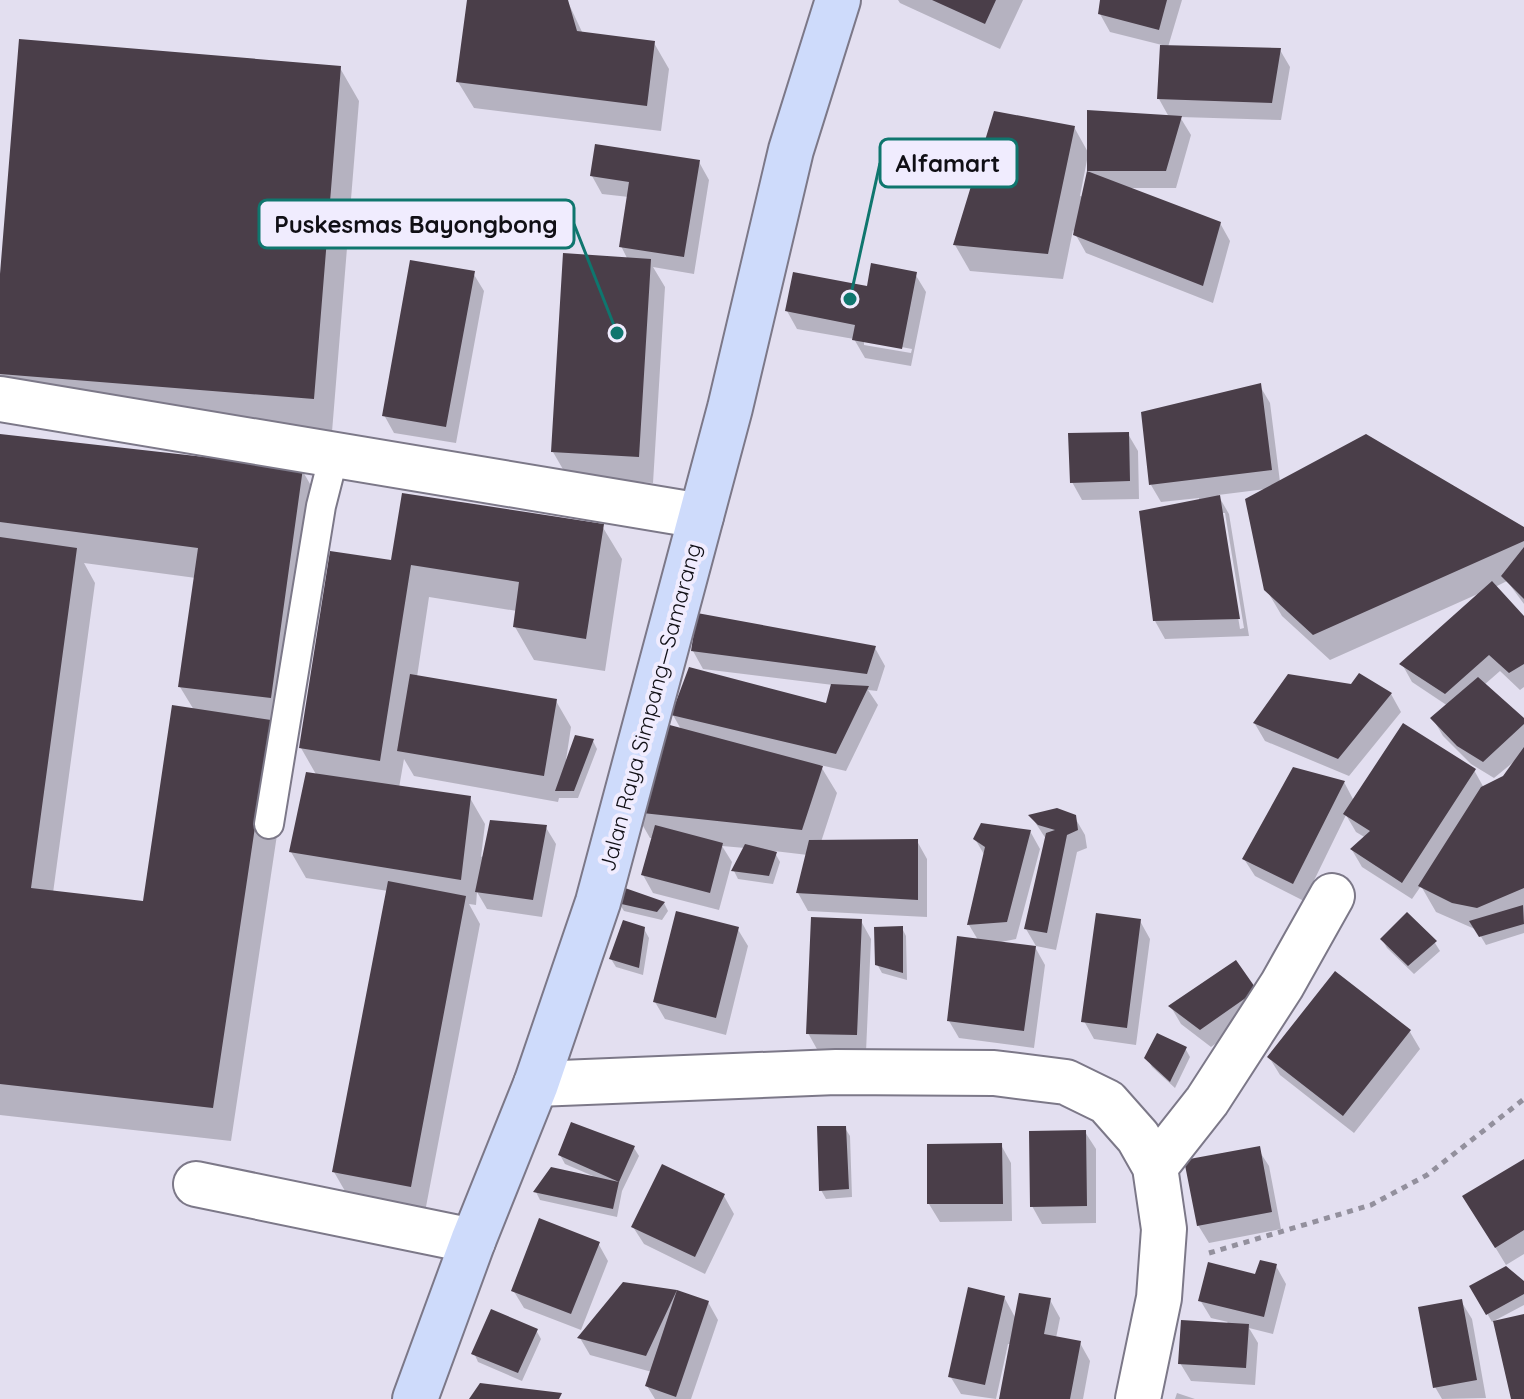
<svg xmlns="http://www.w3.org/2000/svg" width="1524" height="1399" viewBox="0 0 1524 1399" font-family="Quicksand,sans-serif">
<rect width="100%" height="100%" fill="#e3dff0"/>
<path fill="#0003" fill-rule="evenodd" d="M469 0H567L583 34 654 43 669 69 661 131 474 108 458 82Z
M898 0H1023L1000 49 900 3Z
M1102 0H1182L1168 47 1280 50 1290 67 1281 120 1180 117 1191 135 1176 188H1128L1220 223 1230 241 1213 303 1086 253 1073 230 1063 279 970 271 955 245 1074 127 1089 154 1169 117 1159 99 1162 45 1110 32 1100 14ZM1087 160 1089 171 1084 197 1080 196Z
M340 68 359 101 332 432 13 406 0 384V298Z
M699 162 709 180 694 274 653 267 665 287 653 483 568 478 553 452 628 260 621 246 629 197 602 194 592 176Z
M473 273 484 291 456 443 394 433 384 415Z
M915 274 926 292 911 366 865 358 854 339 797 329 787 311ZM864 340 912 349 911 353 864 345Z
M1260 386 1270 403 1280 482 1524 529V604L1507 581 1495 587 1524 619V687L1520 690 1500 671 1484 685 1524 720V933L1486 945 1477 930 1436 912 1421 886 1412 899 1362 867 1352 850 1366 838 1356 832 1346 815 1304 901 1255 876 1244 859 1344 782 1354 801 1474 770 1484 788 1504 777 1516 760 1494 778 1471 764 1443 736 1433 719 1448 706 1412 682 1402 664 1480 593 1330 660 1282 616 1266 589V489L1218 495 1229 514 1249 636 1165 639 1155 621 1199 501V498L1161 502 1151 485ZM1221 513H1225L1244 628 1240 629Z
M1128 434 1138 451 1139 499 1082 500 1072 482Z
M0 436 302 470 321 503 289 755 231 1141 0 1115ZM84 563 196 578 180 687 194 710 144 903 53 893 95 583Z
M602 526 622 559 605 671 534 660 515 627 517 611 429 597 417 677 556 701 571 727 566 760 593 741 597 749 578 798H559L558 802 414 776 404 759 399 788 470 798 485 824 481 857 545 826 556 844 542 917 487 909 477 892 476 905 469 904 480 924 425 1212 349 1198 334 1172 388 891 306 878 291 852 317 776 301 748 393 562Z
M875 648 885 666 877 691 868 690 878 705 846 771 820 765 837 793 821 842 917 841 927 859V917L808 911 798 893 808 855 774 851 780 862 773 884 738 879 734 871 745 848 722 846 732 862 719 910 653 893 643 875 654 838H650L635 812 682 731 673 715 827 705 833 685 703 669 693 651Z
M1391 694 1401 712 1349 776 1265 741 1255 724Z
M1031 816H1074L1085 835 1087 848 1077 852 1056 950 1036 946 1026 929 1046 839Z
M1030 831 1040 849 1016 939 996 943 1035 947 1045 965 1034 1048 959 1038 949 1021 978 940 969 925 985 856 975 839Z
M619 903H664L668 911 662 920 624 911Z
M1407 915 1435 943 1440 951 1414 974 1387 948 1382 939Z
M861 921 871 939 866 1052 818 1051 808 1033Z
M1140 921 1150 939 1136 1045 1094 1039 1084 1021Z
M737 928 748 946 726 1035 665 1019 655 1002Z
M902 928 906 936 907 980 882 973 877 964Z
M644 929 649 938 643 975 616 967 611 959Z
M1255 991 1265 1009 1211 1047 1181 1024 1171 1007Z
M1410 1032 1420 1049 1354 1133 1280 1075 1269 1057Z
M1185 1048 1190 1057 1175 1088 1152 1067 1147 1058Z
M845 1128 850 1136 852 1197 826 1199 821 1190Z
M1085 1132 1096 1149V1223L1042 1224 1032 1206Z
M1001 1145 1011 1163 1012 1221 940 1222 929 1204Z
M634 1148 639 1156 622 1191 617 1217 540 1200 536 1192 593 1176 565 1164 560 1155Z
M1258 1149 1269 1166 1281 1229 1209 1243 1198 1225Z
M1524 1161V1254L1506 1265 1475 1214Z
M724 1196 734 1214 705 1274 644 1244 633 1227Z
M598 1243 608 1261 581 1330 524 1308 513 1290Z
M1276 1266 1286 1284 1273 1334 1249 1328 1258 1343 1255 1385 1191 1381 1180 1363 1228 1322 1211 1318 1200 1300Z
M1524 1283V1305L1492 1322 1472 1287Z
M624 1284 677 1292 708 1302 718 1320 691 1399H655L647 1386 652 1372 590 1355 580 1338Z
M1004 1297 1016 1319 1050 1300 1060 1318 1056 1338 1080 1343 1090 1361 1083 1399H1001L1012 1344H1008L996 1399 961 1394 950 1376Z
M1461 1301 1472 1319 1486 1398 1442 1399 1435 1387Z
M536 1330 541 1339 522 1381 478 1362 474 1353Z
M1177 1393 1195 1399H1175Z"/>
<path fill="#4a3e49" d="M467 0H568L577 31 655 41 647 106 456 82Z
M932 0H996L985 24Z
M1100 0H1167L1159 30 1098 14Z
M19 39 341 66 314 399 0 374V274Z
M1160 45 1281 48 1272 103 1157 99Z
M1087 110 1182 116 1166 171H1087Z
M994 111 1075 126 1048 254 953 245Z
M595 144 700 160 684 257 619 247 629 182 590 176Z
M1087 171 1221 222 1203 286 1073 235Z
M563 253 651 259 639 457 551 452Z
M410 260 475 271 446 427 382 416Z
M871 263 917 272 902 349 852 340 855 325 785 311 793 272 867 286Z
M1261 383 1272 470 1149 485 1141 412Z
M1129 432 1130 481 1070 483 1068 433Z
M0 434 303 468 271 698 178 687 198 548 0 522Z
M1366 434 1524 527V541L1313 635 1264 590 1245 499Z
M402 493 604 524 586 639 513 627 519 582 411 565 380 761 299 748 330 551 391 560Z
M1220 495 1240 619 1153 621 1139 511Z
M0 537 77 548 31 888 143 901 172 705 271 720 213 1108 0 1084Z
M1524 547V599L1501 576Z
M1492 581 1524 616V664L1509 673 1489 655 1445 694 1399 664Z
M697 613 876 646 867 674 691 651Z
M689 667 826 703 831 684 869 686 836 754 671 715Z
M1359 673 1392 693 1338 759 1253 723 1288 674 1351 684Z
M410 674 557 699 544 776 397 751Z
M1478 677 1524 718V724L1483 762 1457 746 1430 718Z
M1403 723 1476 769 1402 883 1350 849 1370 831 1343 814Z
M666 724 823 766 802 830 633 812Z
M575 735 594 739 574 791H555Z
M1524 747V888L1477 908 1452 903 1418 886 1481 787 1503 776Z
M1293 767 1345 781 1293 884 1242 859Z
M306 772 471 796 461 880 289 852Z
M1057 808 1076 815 1078 830 1067 835 1047 933 1024 929 1046 833 1055 830 1038 825 1028 815Z
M490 820 547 825 533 900 475 892Z
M981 823 1031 830 1007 922 967 925 985 847 973 839Z
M655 825 723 843 710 893 641 875Z
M918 839V900L796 893 809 840Z
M745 844 777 852 769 876 731 871Z
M388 881 466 896 411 1187 332 1172Z
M625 888 665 902 657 912 617 903Z
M1523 905 1524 924 1479 937 1469 921Z
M676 911 739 927 716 1018 653 1002Z
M1407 912 1437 941 1408 966 1380 939Z
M1096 913 1141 919 1127 1028 1081 1022Z
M811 917 862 919 857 1035 806 1034Z
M623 920 645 927 639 968 609 959Z
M903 926V973L875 965 874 927Z
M957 936 1036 946 1024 1031 947 1021Z
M1236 960 1257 990 1200 1030 1168 1006Z
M1335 971 1411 1030 1343 1116 1267 1057Z
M1157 1033 1187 1047 1170 1082 1144 1058Z
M571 1122 635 1146 619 1182 558 1155Z
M817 1126H846L849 1189 819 1191Z
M1086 1130 1087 1206 1030 1207 1029 1131Z
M1002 1143 1003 1204H927V1144Z
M1260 1146 1272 1212 1197 1226 1184 1160Z
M1524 1159V1230L1495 1248 1462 1196Z
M662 1164 725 1194 695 1257 631 1227Z
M551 1167 619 1182 613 1209 533 1192Z
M539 1218 600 1242 571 1314 511 1291Z
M1260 1260 1277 1264 1264 1317 1198 1301 1208 1262 1255 1274Z
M1506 1266 1524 1281V1294L1486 1315 1469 1286Z
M623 1282 677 1290 646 1356 577 1338Z
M968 1287 1005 1296 985 1385 948 1377Z
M677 1290 709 1301 676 1397 645 1386Z
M1019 1293 1051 1298 1044 1334 1081 1341 1070 1399H999Z
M1462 1299 1477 1380 1433 1388 1418 1307Z
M491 1309 538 1329 518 1373 471 1354Z
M1524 1314V1399H1511L1493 1321Z
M1181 1320 1249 1324 1246 1368 1178 1364Z
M480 1383 562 1393 559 1399H469Z"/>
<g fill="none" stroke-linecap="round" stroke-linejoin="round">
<g stroke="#7c7888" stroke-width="32">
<path id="lane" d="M269 824 321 506 334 455"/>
</g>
<g stroke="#7c7888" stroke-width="48">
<path id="street" d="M0 399 701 516
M536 1084 836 1072 994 1073 1066 1082 1107 1102 1138 1137 1155 1167 1164 1229 1159 1298 1138 1399
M1155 1167 1207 1101 1282 985 1332 896
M196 1184 473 1241"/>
</g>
<g stroke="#7c7888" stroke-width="48">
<path id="secondary" d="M415 1399 473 1241 536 1084 598 902 730 408 791 150 838 0"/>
</g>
<path stroke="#93909d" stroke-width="5" stroke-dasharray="6 6" stroke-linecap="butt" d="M1209 1253 1371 1205 1427 1175 1524 1099"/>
<use href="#lane" stroke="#fff" stroke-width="28"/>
<use href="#street" stroke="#fff" stroke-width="44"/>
<use href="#secondary" stroke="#cedbfb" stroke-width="44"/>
</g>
<g text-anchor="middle" stroke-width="8" stroke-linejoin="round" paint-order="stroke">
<g font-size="22" fill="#100f15" stroke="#f0ecfe">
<text transform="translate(650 707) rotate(-75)" y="8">Jalan Raya Simpang—Samarang</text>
</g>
</g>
<path fill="none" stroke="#0f766e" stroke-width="3" d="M850 299L880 163M617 333L574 224"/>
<g fill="#0f766e" stroke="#f0ecfe" stroke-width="3">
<circle cx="850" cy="299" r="8"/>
<circle cx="617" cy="333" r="8"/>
</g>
<g fill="#f0ecfe" stroke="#0f766e" stroke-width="3">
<rect x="880" y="139" width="137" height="48" rx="8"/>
<rect x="259" y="200" width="315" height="48" rx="8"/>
</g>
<g font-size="24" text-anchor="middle" font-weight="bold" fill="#100f15">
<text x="948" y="172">Alfamart</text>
<text x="416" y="233">Puskesmas Bayongbong</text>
</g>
</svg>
